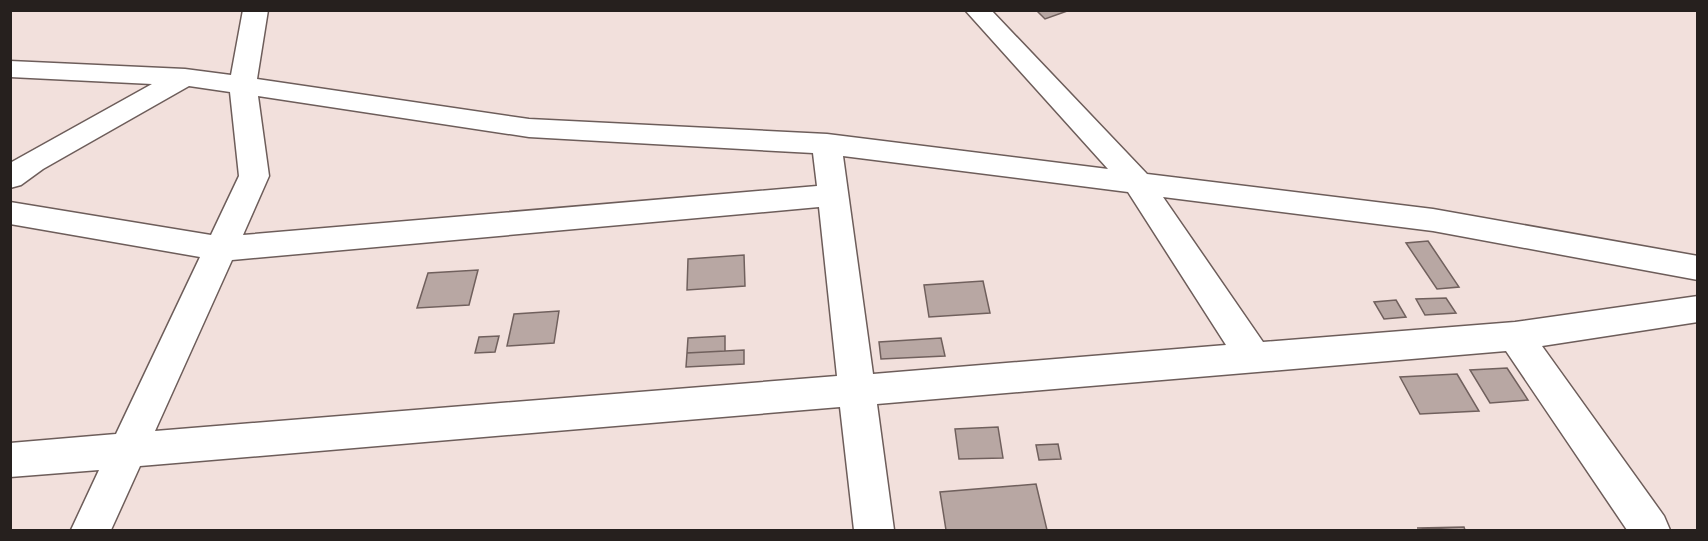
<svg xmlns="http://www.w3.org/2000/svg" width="1708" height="541" viewBox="0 0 1708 541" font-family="'Alegreya Sans',sans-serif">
<rect width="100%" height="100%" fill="#f2e0dc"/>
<path fill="#b8a7a3" stroke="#70605d" stroke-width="1.5" d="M1036 10H1070L1045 19Z
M1428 241 1459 287 1437 289 1406 243Z
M744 255 745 286 687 290 688 259Z
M478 270 469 305 417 308 428 273Z
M983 281 990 313 929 317 924 285Z
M1446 298 1456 313 1425 315 1416 299Z
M1396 300 1406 317 1384 319 1374 302Z
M559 311 554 343 507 346 514 314Z
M499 336 495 352 475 353 479 337Z
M725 336V351L687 353 688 338Z
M941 338 945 356 881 359 879 342Z
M744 350V364L686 367 687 353Z
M1507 368 1528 400 1490 403 1470 370Z
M1457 374 1479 411 1420 414 1400 377Z
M998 427 1003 458 959 459 955 429Z
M1058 444 1061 459 1039 460 1036 445Z
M1036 484 1047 530H946L940 492Z
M1464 527 1465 530 1417 528Z"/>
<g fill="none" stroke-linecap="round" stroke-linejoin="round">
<g stroke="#6d5d5a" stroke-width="3">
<path id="minor" d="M243 10H268L257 79 529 119 827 134 1108 169 965 10H991L1147 174 1433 209 1698 256V280L1433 231 1163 197 1263 342 1515 322 1698 296V322L1542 346 1664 516 1670 530H1627L1506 351 877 404 894 530H854L840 407 140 466 111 530H71L99 470 10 477V443L116 434 200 257 10 224V202L211 235 239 176 230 92 189 86 43 169 21 185 10 188V163L152 84 10 77V61L185 69 231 75ZM258 96 529 137 813 153 817 186 243 235 269 176ZM843 156 1128 192 1226 345 873 374ZM819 207 837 376 155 431 232 260Z"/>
</g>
<use href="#minor" fill="#fff" fill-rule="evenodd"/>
</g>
<rect width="1708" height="541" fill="none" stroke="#26201e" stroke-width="24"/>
</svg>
